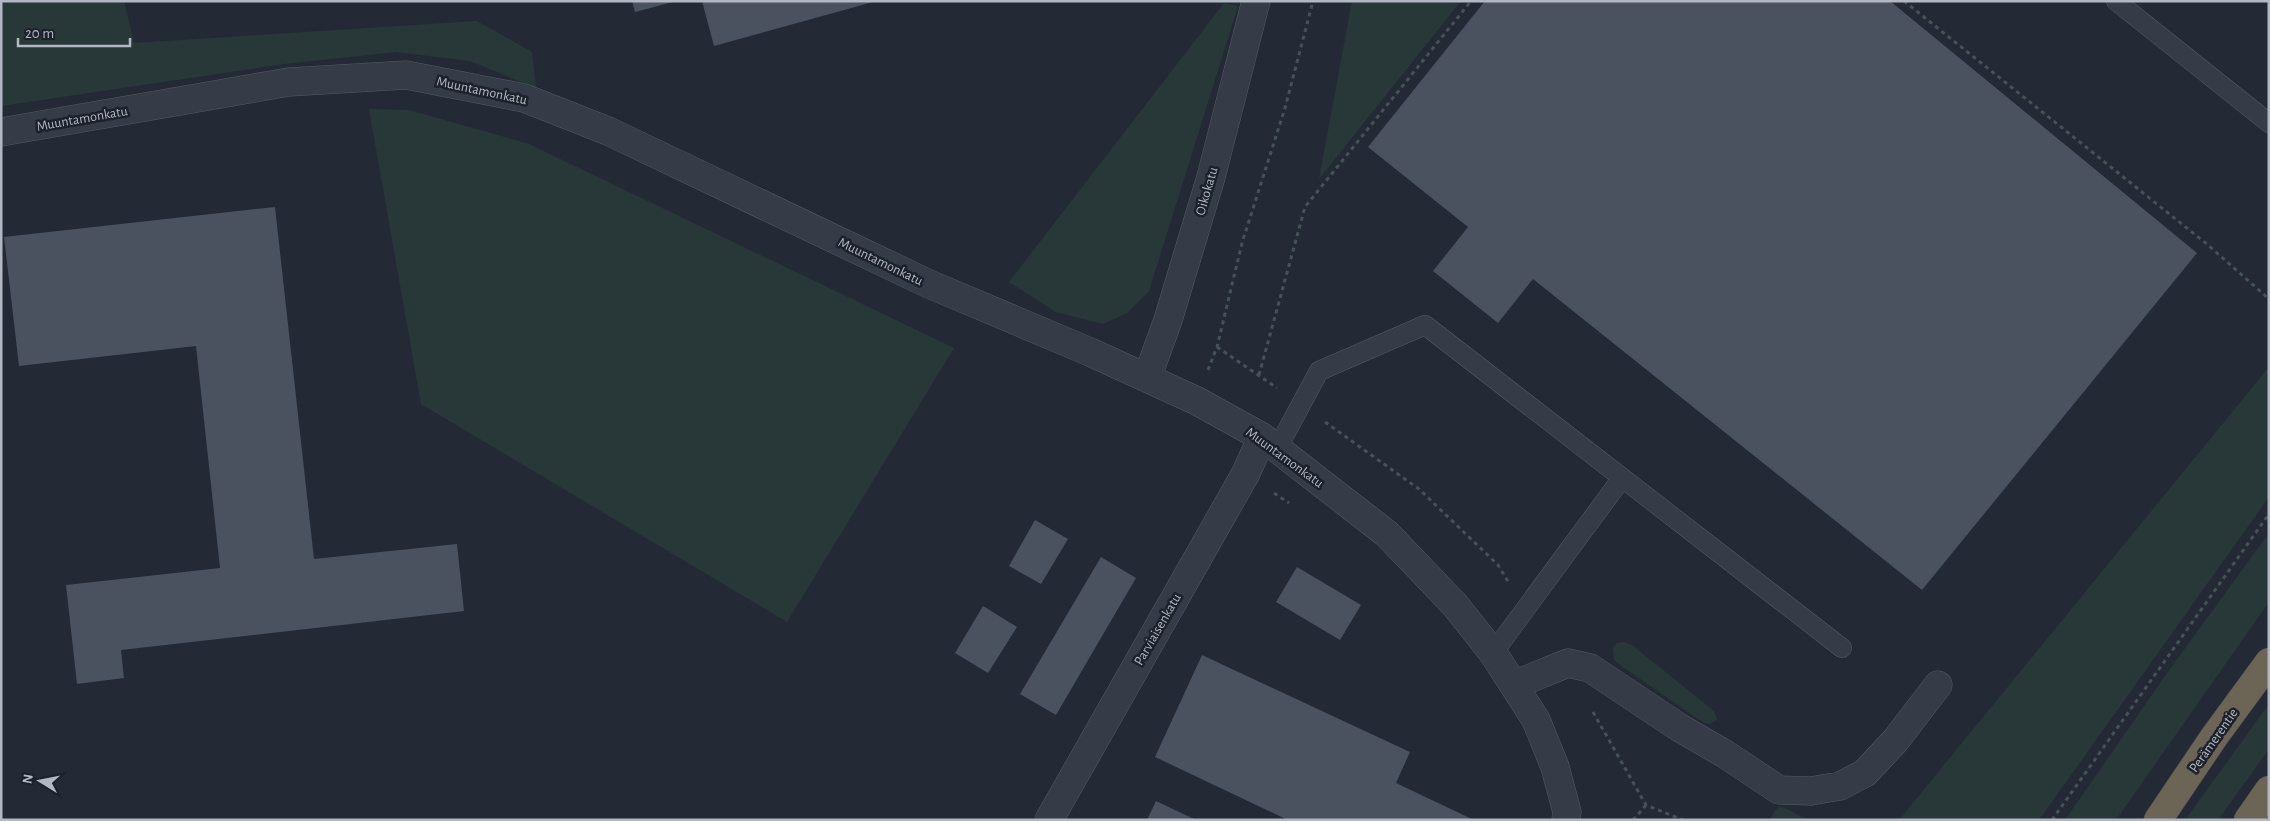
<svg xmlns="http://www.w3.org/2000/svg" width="2270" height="821" viewBox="0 0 2270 821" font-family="'Alegreya Sans',sans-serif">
<rect width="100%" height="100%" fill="#232a36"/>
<path fill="#283839" d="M1 1H124L134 43 477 21 532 52 536 88 470 61 396 52 284 64 1 106Z
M1352 1H1461L1319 179Z
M1224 3 1238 6 1149 291 1127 313 1103 324 1056 312 1009 282Z
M369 109 409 110 529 144 954 348 787 622 421 404Z
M2269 367V497L2039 820H1899Z
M2269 533V602L2116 820H2065L2165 676Z
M1624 642 1632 645 1714 711 1717 720 1709 724 1701 721 1620 665 1614 660 1613 648 1617 643Z
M2269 704V749L2218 820H2185Z
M1779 807 1785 808 1808 820H1770L1774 812Z"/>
<path fill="#4a515f" d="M632 1H672L673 2 635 12Z
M702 1H873V2L714 46Z
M1485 1H1890L2197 253 1922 590 1533 279 1498 323 1433 271 1468 227 1368 147Z
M275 207 314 559 457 544 464 611 121 650 124 678 77 684 66 585 220 568 196 346 19 366 4 237Z
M1035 520 1068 539 1041 584 1009 566Z
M1101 557 1136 578 1056 715 1020 694Z
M1297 567 1361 605 1340 640 1276 602Z
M983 606 1017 627 988 673 955 653Z
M1202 655 1410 752 1396 783 1474 820H1288L1155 757Z
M1156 801 1196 820H1147Z"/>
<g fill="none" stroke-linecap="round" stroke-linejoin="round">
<g stroke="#545a64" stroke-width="20">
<path id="lane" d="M2116 1 2269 123
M1277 449 1319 371 1425 325 1842 648
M1493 653 1622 478"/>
</g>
<g stroke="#545a64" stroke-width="29">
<path id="street" d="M1 132 289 82 406 75 524 98 608 131 929 284 1090 352 1197 401 1262 437 1387 534 1455 605 1493 653 1536 720 1555 767 1567 812 1566 820
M1147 378 1168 320 1211 177 1256 1
M1514 685 1568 663 1590 668 1680 728 1725 754 1779 790 1811 791 1840 786 1865 773 1895 741 1938 685
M1049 820 1246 473 1262 437"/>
</g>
<g stroke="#414751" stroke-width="29">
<path id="highway" d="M2158 820 2214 737 2269 662
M2248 820 2269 790"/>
</g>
<path stroke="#455356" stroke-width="3" stroke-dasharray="4 4" stroke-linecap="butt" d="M1904 1 2208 245 2269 299
M1217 347 1277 388
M1208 370 1217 347 1242 243 1285 108 1313 1
M1259 375 1305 207 1471 1
M1325 422 1419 489 1498 565 1509 583
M1274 493 1289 503
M1593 712 1646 805 1683 820
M1633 820 1646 805
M2052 820 2269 514"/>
<use href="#lane" stroke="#363c47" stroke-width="19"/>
<use href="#street" stroke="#363c47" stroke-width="28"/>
<use href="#highway" stroke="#6c6454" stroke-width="28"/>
</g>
<g text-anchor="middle" stroke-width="5" stroke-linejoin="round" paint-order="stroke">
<g font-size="14" fill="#b1b7c3" stroke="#1c212b">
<text transform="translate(482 90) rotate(12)" y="5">Muuntamonkatu</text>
<text transform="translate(82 118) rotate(-10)" y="5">Muuntamonkatu</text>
<text transform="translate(1206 191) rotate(-74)" y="5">Oikokatu</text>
<text transform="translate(881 261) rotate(26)" y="5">Muuntamonkatu</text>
<text transform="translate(1285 457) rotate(36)" y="5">Muuntamonkatu</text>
<text transform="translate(1157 629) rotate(-60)" y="5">Parviaisenkatu</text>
<text transform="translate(2213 740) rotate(-55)" y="5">Perämerentie</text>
</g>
</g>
<rect width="2270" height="821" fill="none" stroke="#b1b7c3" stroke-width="5"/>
<g transform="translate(40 781) rotate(280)" stroke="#1c212b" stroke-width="4" paint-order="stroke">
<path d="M0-4L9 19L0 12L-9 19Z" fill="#b1b7c3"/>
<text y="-8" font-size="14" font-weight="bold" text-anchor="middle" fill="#b1b7c3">N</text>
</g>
<path d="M18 38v8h112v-8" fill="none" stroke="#b1b7c3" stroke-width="2.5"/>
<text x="25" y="38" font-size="15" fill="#b1b7c3" stroke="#1c212b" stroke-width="4" paint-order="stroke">20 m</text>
</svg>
